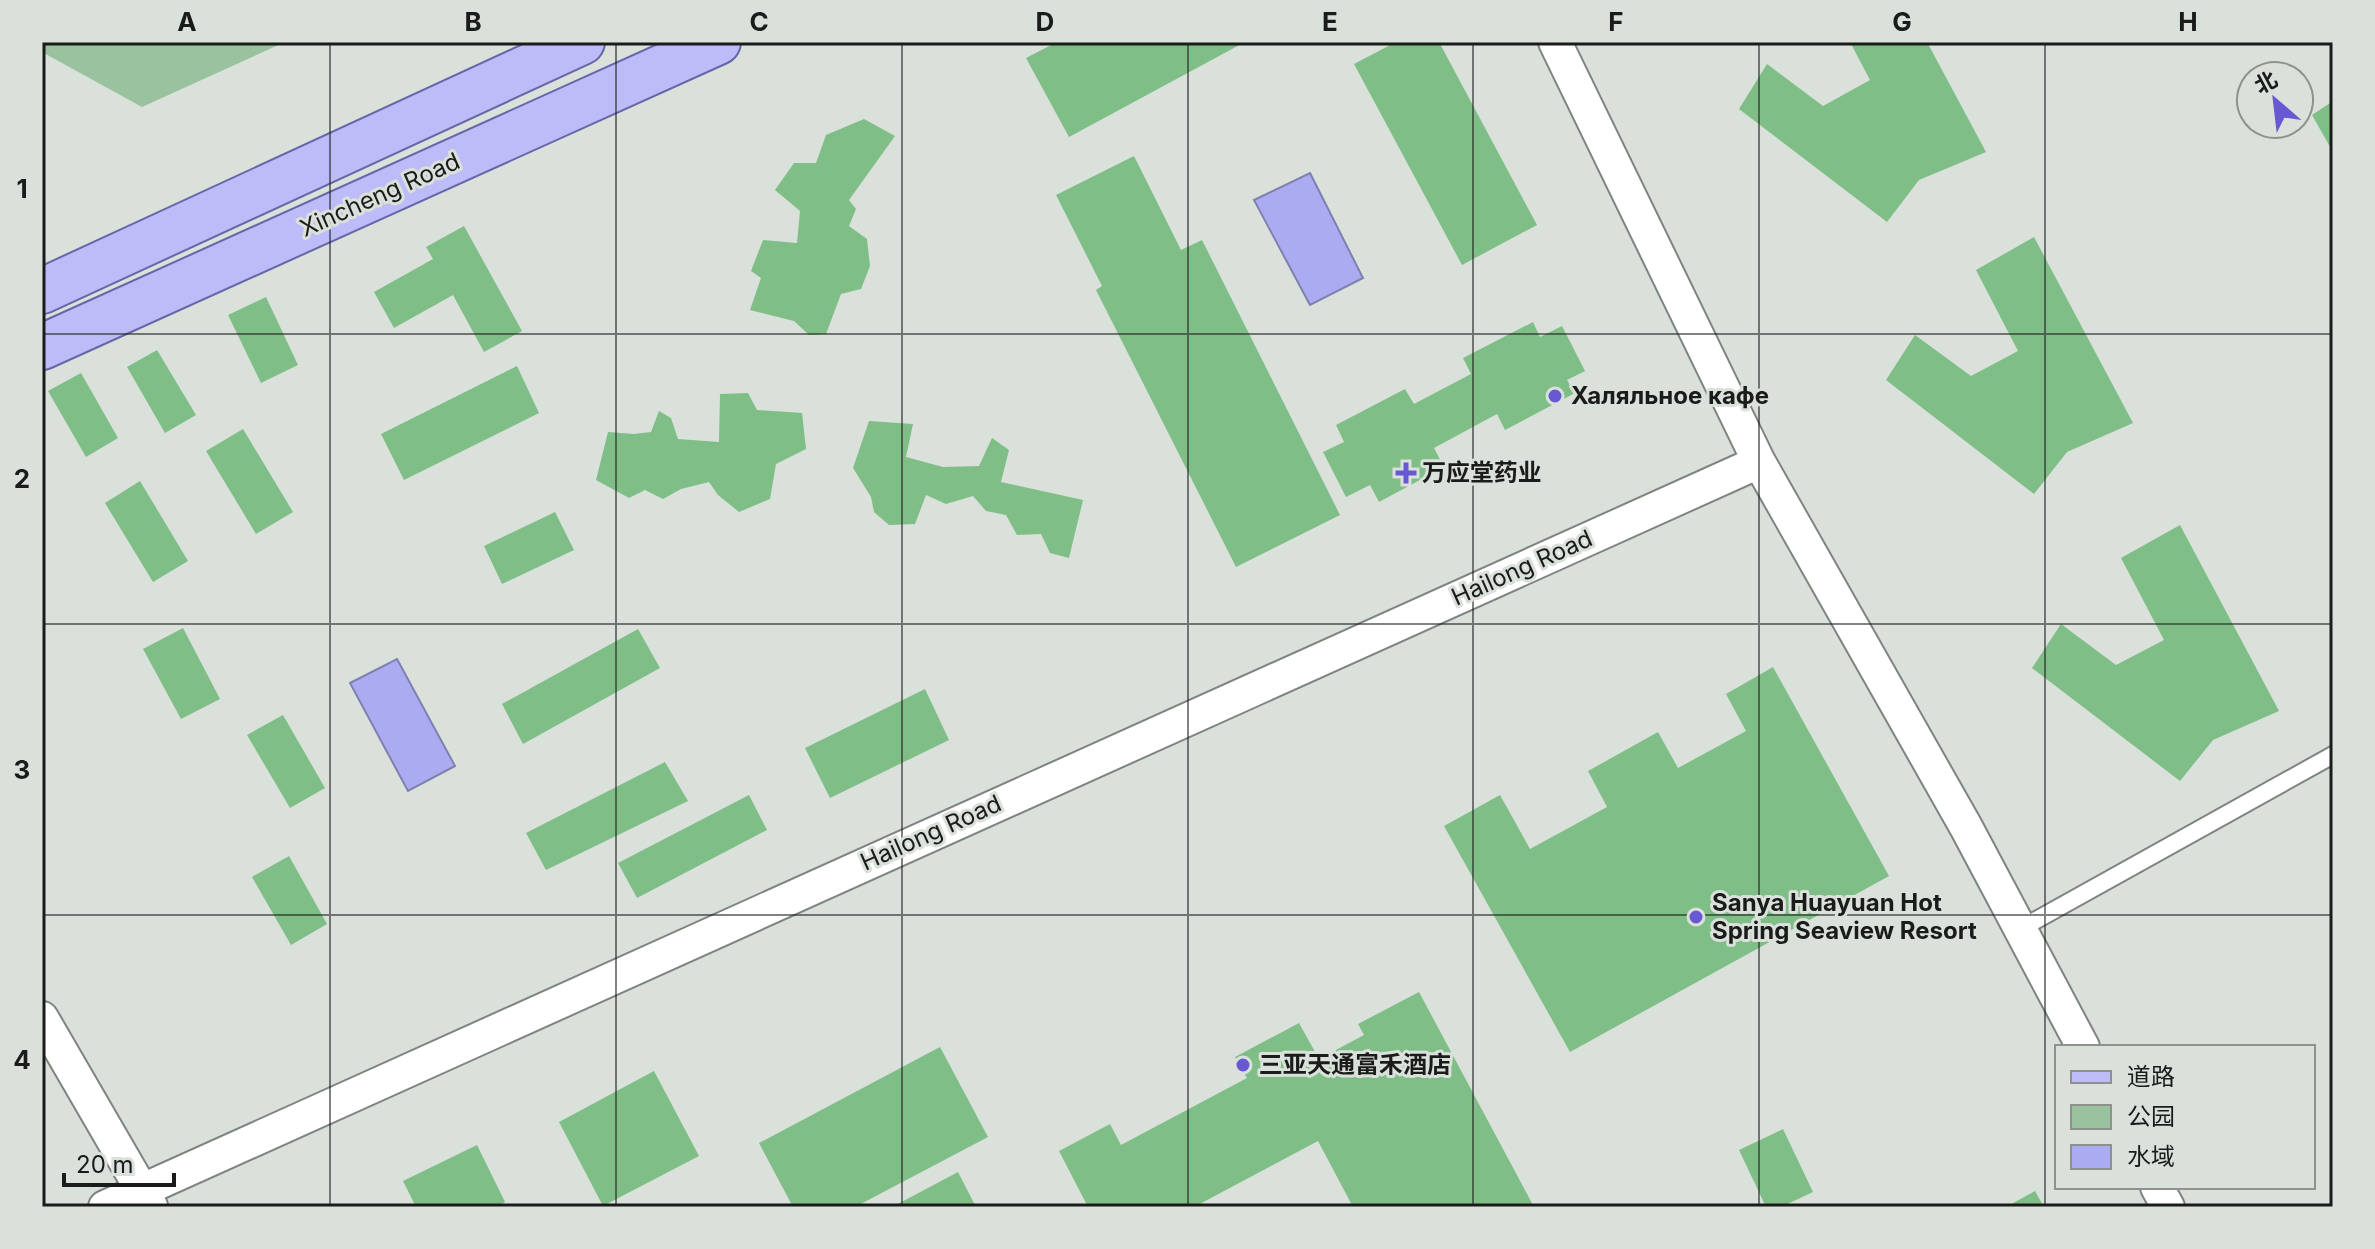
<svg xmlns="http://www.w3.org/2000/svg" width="2375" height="1249" viewBox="0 0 2375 1249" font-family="Inter,'Noto Sans SC',sans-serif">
<rect width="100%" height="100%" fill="#dae0da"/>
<path fill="#99c39e" d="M42 42H285L142 107 42 52Z"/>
<path fill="#ababf1" stroke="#8080b0" stroke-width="2" d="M1310 173 1363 278 1310 305 1254 200Z
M397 659 455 766 408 791 350 683Z"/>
<path fill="#80be88" d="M1057 42H1245L1069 137 1026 58Z
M1396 42H1439L1537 225 1462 265 1354 64Z
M1850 42H1927L1986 152 1919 180 1887 222 1739 109 1767 64 1823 106 1870 80Z
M2333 101V152L2312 115Z
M864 119 895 136 849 200 856 209 849 226 867 239 870 266 861 289 841 294 826 334 809 335 794 321 750 310 761 278 751 271 763 240 797 243 800 211 775 190 794 163H816L826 135Z
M1134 156 1181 250 1202 240 1340 515 1236 567 1096 290 1102 286 1056 195Z
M464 226 522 331 484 352 453 295 394 328 374 292 433 259 426 247Z
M2034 237 2133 423 2067 452 2034 494 1886 380 1915 335 1971 376 2018 351 1976 270Z
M266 297 298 365 261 383 228 315Z
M1533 322 1540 337 1562 326 1585 371 1567 380 1575 393 1505 430 1497 414 1434 448 1444 467 1379 502 1370 485 1346 497 1323 452 1344 442 1336 425 1405 389 1414 404 1471 374 1463 358Z
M157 350 196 415 165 433 127 367Z
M517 366 539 413 404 480 381 434Z
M81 373 118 438 86 457 48 391Z
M748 393 757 410 802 413 806 449 776 464 770 499 739 512 718 495 709 482 681 489 663 499 645 490 629 498 596 480 608 432 634 434 651 432 659 411 671 418 678 439 719 442 720 394Z
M869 421 913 424 906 457 943 467 979 466 992 438 1009 450 1001 482 1083 500 1069 558 1050 553 1041 534 1017 535 1006 515 986 511 973 496 946 504 926 495 915 524 889 525 874 512 871 497 853 468Z
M243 429 293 512 256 534 206 451Z
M140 481 188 561 153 582 105 503Z
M555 512 574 550 502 584 484 546Z
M2180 525 2279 711 2213 740 2180 781 2032 668 2061 624 2116 665 2164 640 2121 558Z
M183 628 220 699 181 719 143 649Z
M638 629 660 668 523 744 502 704Z
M1773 667 1889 876 1570 1052 1444 826 1500 795 1530 849 1607 807 1588 771 1658 732 1678 768 1746 731 1726 694Z
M925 689 949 740 830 798 805 748Z
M283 715 325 788 290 808 247 735Z
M665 762 688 801 546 870 526 833Z
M749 795 767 830 637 898 618 863Z
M289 856 327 924 291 945 252 877Z
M1419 992 1534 1207H1353L1318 1141 1194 1207H1088L1059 1151 1110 1124 1121 1145 1247 1078 1235 1057 1299 1023 1319 1059 1364 1035 1358 1024Z
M940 1047 988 1137 855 1207H793L759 1143Z
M654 1071 699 1156 603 1206 559 1122Z
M1783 1129 1813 1192 1781 1207H1766L1739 1150Z
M477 1145 505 1202 496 1207H416L403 1181Z
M958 1172 976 1207H892Z
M2035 1191 2044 1207H2006Z"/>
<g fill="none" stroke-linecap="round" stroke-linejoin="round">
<g stroke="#7e847f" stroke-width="20">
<path id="service" d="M2020 929 2333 755"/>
</g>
<g stroke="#7e847f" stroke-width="36">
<path id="minor" d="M1555 42 1759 462 1966 827 2083 1047
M42 1018 151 1206
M2157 1187 2168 1207
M105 1207 1759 462"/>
</g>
<g stroke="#6865a8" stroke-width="48">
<path id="primary" d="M42 291 582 42
M42 347 718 42"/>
</g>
<use href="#service" stroke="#fff" stroke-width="16"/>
<use href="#minor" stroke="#fff" stroke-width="32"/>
<use href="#primary" stroke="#bebbf9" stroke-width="44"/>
</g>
<path fill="none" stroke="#1a1c1a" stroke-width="2" stroke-opacity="0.55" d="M330 42V1207M616 42V1207M902 42V1207M1188 42V1207M1473 42V1207M1759 42V1207M2045 42V1207M42 334H2333M42 624H2333M42 915H2333"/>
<g fill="#6759d3" stroke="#dae0da" stroke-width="3">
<circle cx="1555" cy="396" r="8"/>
<path d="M1402 461h8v8h8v8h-8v8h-8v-8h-8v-8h8z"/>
<circle cx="1696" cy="917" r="8"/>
<circle cx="1243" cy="1065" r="8"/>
</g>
<g text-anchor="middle" stroke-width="6" stroke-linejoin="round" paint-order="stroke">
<g font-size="24" fill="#1a1c1a" stroke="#dae0da">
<text transform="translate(380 195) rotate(-24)" y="8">Xincheng Road</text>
<text transform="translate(1522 568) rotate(-24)" y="8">Hailong Road</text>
<text transform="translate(931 833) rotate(-24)" y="8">Hailong Road</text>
</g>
<g font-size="24" font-weight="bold" fill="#1a1c1a" stroke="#dae0da" text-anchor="start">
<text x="1571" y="404">Халяльное кафе</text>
<text x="1422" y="481">万应堂药业</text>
<text x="1712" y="911">Sanya Huayuan Hot<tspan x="1712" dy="28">Spring Seaview Resort</tspan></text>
<text x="1259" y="1073">三亚天通富禾酒店</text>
</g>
</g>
<rect width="2375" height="1249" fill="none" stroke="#dae0da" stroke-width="88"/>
<rect x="2055" y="1045" width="260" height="144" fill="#dae0da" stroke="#8d928d" stroke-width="2"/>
<rect x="2071" y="1071" width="40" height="12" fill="#bebbf9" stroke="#8d928d" stroke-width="2"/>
<text x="2127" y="1085" font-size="24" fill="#1a1c1a">道路</text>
<rect x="2071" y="1105" width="40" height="24" fill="#99c39e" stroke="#8d928d" stroke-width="2"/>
<text x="2127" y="1125" font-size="24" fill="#1a1c1a">公园</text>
<rect x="2071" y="1145" width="40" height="24" fill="#ababf1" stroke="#8d928d" stroke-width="2"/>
<text x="2127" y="1165" font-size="24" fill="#1a1c1a">水域</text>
<g transform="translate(2275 100) rotate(332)"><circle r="38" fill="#dae0da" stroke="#8d928d" stroke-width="2"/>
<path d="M0-6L14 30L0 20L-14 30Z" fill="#6759d3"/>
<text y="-12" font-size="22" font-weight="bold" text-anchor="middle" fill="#1a1c1a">北</text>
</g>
<path d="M64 1173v12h110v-12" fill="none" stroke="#1a1c1a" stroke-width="4"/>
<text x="76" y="1173" font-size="24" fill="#1a1c1a" stroke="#dae0da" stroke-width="6" paint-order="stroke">20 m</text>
<rect x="44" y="44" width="2287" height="1161" fill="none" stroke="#1a1c1a" stroke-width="3"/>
<g font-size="26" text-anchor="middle" font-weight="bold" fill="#1a1c1a">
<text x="187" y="31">A</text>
<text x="473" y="31">B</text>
<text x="759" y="31">C</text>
<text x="1045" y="31">D</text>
<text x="1330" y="31">E</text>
<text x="1616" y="31">F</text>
<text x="1902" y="31">G</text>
<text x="2188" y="31">H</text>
<text x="22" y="198">1</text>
<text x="22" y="488">2</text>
<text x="22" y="779">3</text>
<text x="22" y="1069">4</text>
</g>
</svg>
